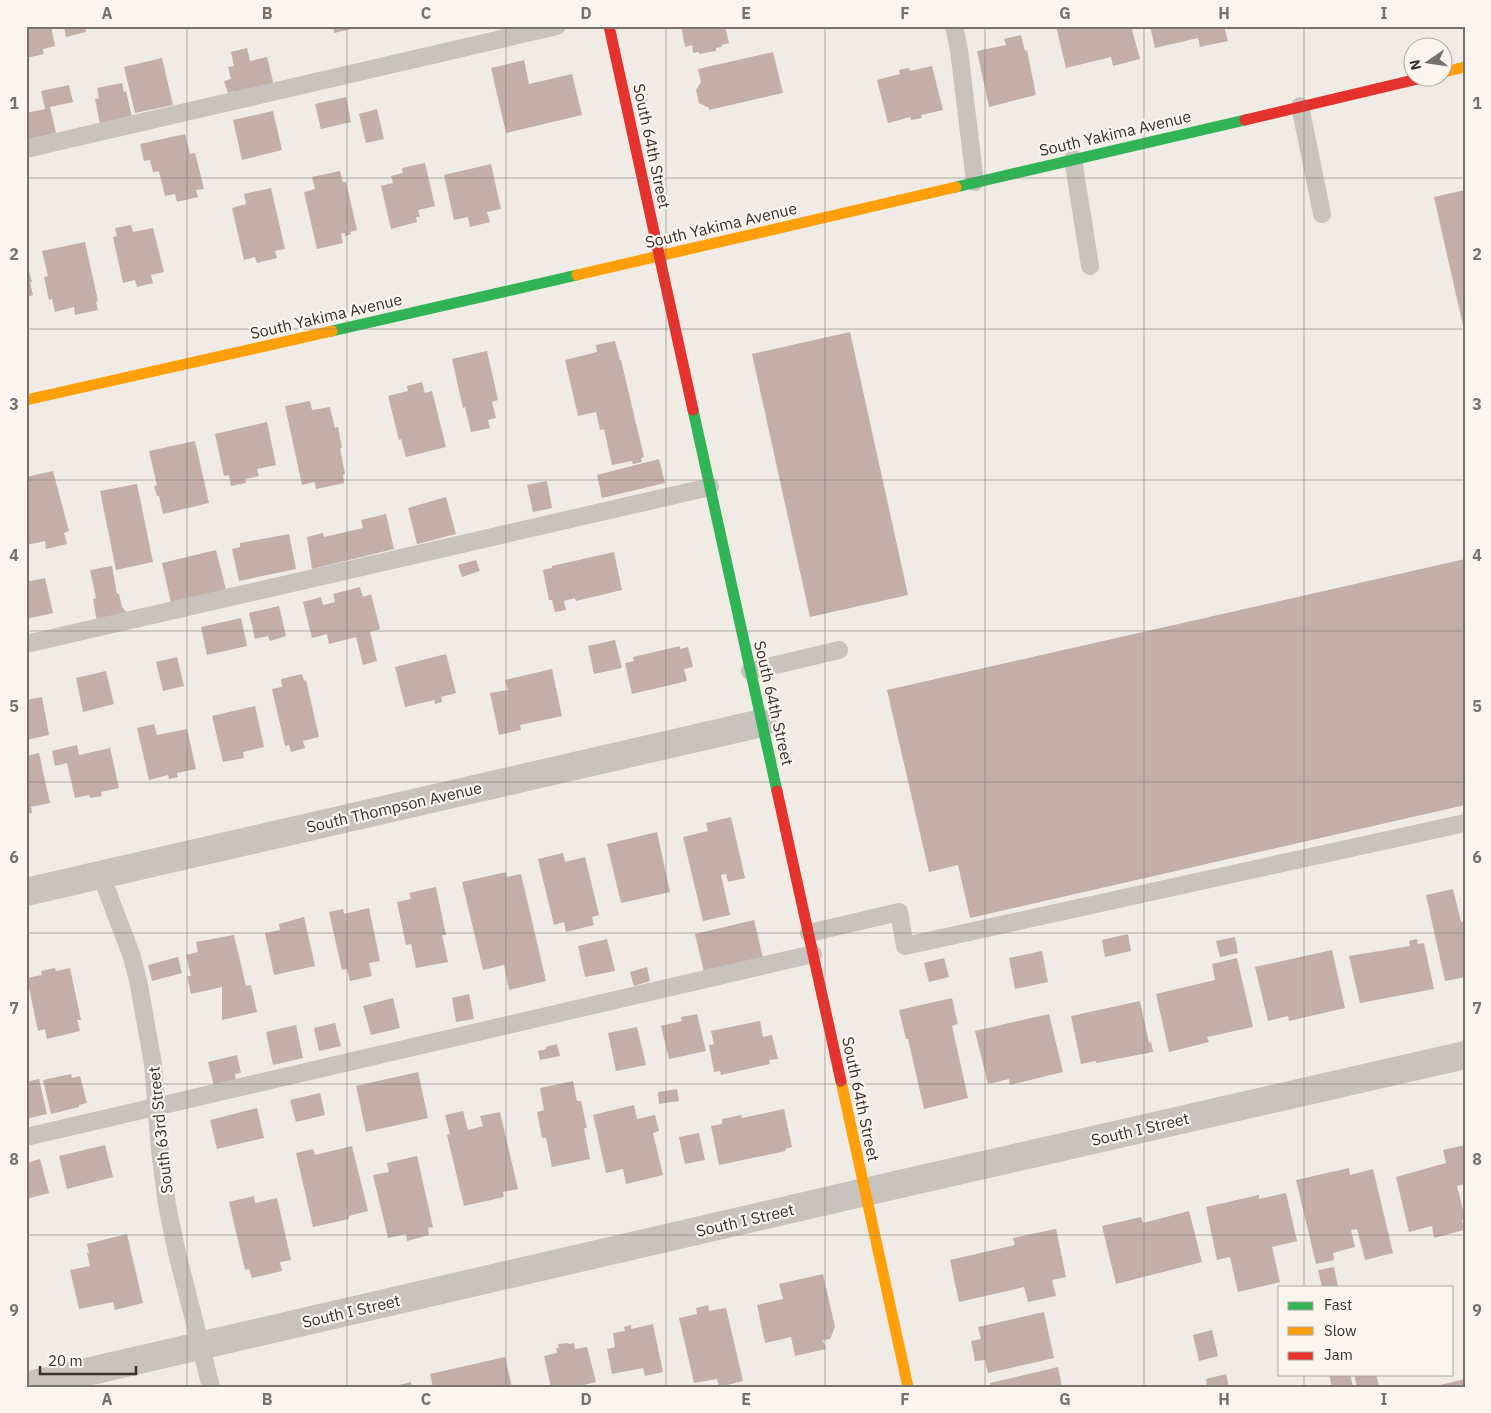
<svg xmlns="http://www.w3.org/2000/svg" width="1491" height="1413" viewBox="0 0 1491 1413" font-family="'IBM Plex Sans',sans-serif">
<rect width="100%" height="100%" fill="#f0ebe5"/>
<path fill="#c3afa7" d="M26 26H51L55 46 43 49 44 54 26 58Z
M64 26H85L86 32 66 37Z
M333 26H360V27L334 33Z
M681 26H725L729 43 721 45 722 47 716 48V51L699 54V52L693 53 692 45 685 47Z
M1056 26H1131L1140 59 1113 66 1111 57 1066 68Z
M1150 26H1224L1228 41 1200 47 1198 38 1155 48Z
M1021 35 1025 51 1027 50 1036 95 989 107 977 51 1006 45 1004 39Z
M247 48 250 61 267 57 274 86 235 95 234 91 228 93 224 81 231 79 228 67 234 66 231 52Z
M773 52 783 93 709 110V108L699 103 696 90 701 82 698 69Z
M162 58 173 105 135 113 124 67Z
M524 60 529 84 572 74 582 115 506 133 491 68Z
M932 66 943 110 921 115 922 118 911 120 910 117 888 123 877 80 900 74 899 70 909 68 910 71Z
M122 83 124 92 126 91 132 117 100 124 95 99 99 98 97 88Z
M69 85 73 102 50 107 56 133 26 140V113L45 109 41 91Z
M346 97 351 122 321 129 315 104Z
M377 109 384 139 366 143 359 114Z
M273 111 282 150 242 160 233 120Z
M185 134 190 154 195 153 204 189 196 190 198 197 177 202 175 194 165 196 159 171 153 172 150 160 144 161 140 144Z
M425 163 435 206 418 210 420 217H416L417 222 391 229 381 186 393 183 391 176 403 173 402 168Z
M491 164 501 209 487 212 490 222 470 227 468 217 454 220 444 175Z
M340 171 343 182H346L357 230 350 232 351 234 345 236V233L341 234 343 243 317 249 304 192 315 189 312 177Z
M271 188 285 249 275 251 277 258 257 263 255 257 244 260 232 208 246 204 244 194Z
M1465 190V330H1464L1434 197Z
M131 225 133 232 153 228 164 272 151 275 153 283 137 287 135 280 123 283 113 237 117 236 115 228Z
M85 242 98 301 96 302 98 310 75 315 74 307 55 312 52 299 49 300 44 277 48 276 42 251Z
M26 260 32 282H30L33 295 26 297Z
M850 332 908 595 810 617 752 354Z
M615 341 620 360H621L644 457 641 458 642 462 633 464 632 461 612 465 604 429 600 430 596 412 578 416 565 360 597 352 596 345Z
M487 351 498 400 492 402 496 418 488 420 490 428 471 432 465 407 463 408 452 359Z
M422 382 425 393 432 391 446 447 406 457 401 439 399 440 388 396 408 391 407 386Z
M310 401 312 410 330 407 335 428 338 427 342 448H340L345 474 343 475 344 483 316 489 315 482 302 485 285 406Z
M267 422 276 465 257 469 259 476 245 479 246 483 231 486 229 475 224 476 215 434Z
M195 441 209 503 163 514 159 496H157L154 486 157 485 149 451Z
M659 459 665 483 602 498 597 475Z
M53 471 69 531 64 533 67 544 46 549 45 541 26 545V477Z
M547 481 552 508 533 512 527 485Z
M137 484 153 562 116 570 100 491Z
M446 497 456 534 417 544 408 508Z
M386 514 394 549 312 569 307 537 323 533 324 537 363 528 361 520Z
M289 534 296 569 239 581 232 549 240 547V543Z
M216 550 226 590 171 603 162 563Z
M614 552 622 590 576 601 575 598 564 601 566 610 555 612 552 600H549L543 570 552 568V566Z
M1465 559V805L970 918 958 865 929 872 887 690Z
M476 560 480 571 462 577 458 565Z
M112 566 117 594H119L122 607 130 616 97 622 93 599 96 598 90 570Z
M45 578 53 613 26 619V582Z
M360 587 363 597 371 594 380 629 370 632 377 661 363 665 356 637 329 644 327 634 312 638 303 602 321 597 323 605 335 602 333 594Z
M279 606 286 636 270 641 268 636 255 639 249 613Z
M241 618 247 646 207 655 201 627Z
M615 640 622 668 594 674 588 646Z
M680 646V649L688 647 693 667 684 669 687 681 632 694 625 663 634 661 633 657Z
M446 654 456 693 441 697 442 702 435 704 434 700 405 707 395 667Z
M177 657 184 686 163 691 156 662Z
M552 669 562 716 520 725 521 730 499 735 490 693 508 690 505 680Z
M106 671 114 704 83 712 76 678Z
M302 674 304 681 306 680 319 737 303 741 305 748 291 752 289 745 285 746 272 689 282 687 281 679Z
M42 697 49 735 26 740V700Z
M255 706 264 747 243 752 244 758 223 762 212 716Z
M154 724 157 735 187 729 196 769 177 773 178 777 169 779 168 775 149 780 137 728Z
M77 745 79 755 110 748 119 788 101 792 102 796 90 798 89 795 75 798 67 763 55 766 52 751Z
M39 753 50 803 31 807 32 813 26 814V756Z
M731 817 745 878 728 882 726 874 721 875 730 915 703 921 683 837 708 831 706 823Z
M657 832 670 892 621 903 607 844Z
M563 853 565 862 585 857 599 915 592 917 594 925 566 932 564 922 554 925 538 859Z
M506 872 507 877 521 874 546 981 509 990 504 965 483 970 462 882Z
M436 887 446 935H442L448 962 416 968 411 944 406 945 397 902 411 899 409 893Z
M1453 889 1461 922 1465 921V977L1445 981 1426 895Z
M369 908 380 961 369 963 372 976 350 981 347 969 342 970 329 912 343 909 344 914Z
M304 917 315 966 274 975 265 933 280 930 279 924Z
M754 920 763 958 704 972 695 934Z
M1128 934 1131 951 1105 957 1102 940Z
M234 935 246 986 251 985 257 1012 222 1020V987L191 994 187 976H191L186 955 198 952 196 942Z
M1235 937 1238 953 1220 957 1216 941Z
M607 939 615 971 585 977 578 946Z
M1417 939 1418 944 1424 943 1434 989 1360 1003 1349 956 1410 946 1409 941Z
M1332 950 1345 1008 1289 1021 1288 1016 1268 1021 1255 967Z
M1042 951 1048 982 1015 989 1009 958Z
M178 957 182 973 152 981 148 965Z
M944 958 949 977 929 982 924 963Z
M1237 958 1253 1027 1207 1037 1209 1042 1169 1052 1156 994 1215 980 1212 964Z
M647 967 650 981 634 986 630 972Z
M55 968 56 971 70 968 81 1020H77L80 1031 47 1039 45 1029 38 1031 27 978 42 975 41 971Z
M469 994 474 1019 456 1022 452 998Z
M393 998 400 1028 371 1035 363 1006Z
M952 998 958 1024 952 1026 968 1098 924 1109 908 1039H906L899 1010Z
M1140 1001 1149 1043 1151 1042 1153 1052 1096 1063V1061L1081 1064 1071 1016Z
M697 1014 706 1051 669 1059 661 1026 682 1021 681 1017Z
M1049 1014 1063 1072 1010 1085 1009 1079 988 1084 975 1031Z
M760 1021 763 1037 772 1035 778 1059 769 1060 770 1064 721 1075 720 1071 714 1072 709 1045 714 1044 711 1031Z
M335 1023 341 1046 319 1051 314 1028Z
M296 1025 303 1058 273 1065 266 1032Z
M637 1027 646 1065 616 1071 608 1033Z
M557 1044 560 1056 540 1060 538 1051 546 1049V1047Z
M237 1055 241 1073 235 1074 237 1085 215 1090 208 1062Z
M418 1072 428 1118 366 1132 356 1086Z
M71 1074 72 1078 80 1076 87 1103 79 1105V1107L51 1114 43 1080Z
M39 1079 47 1114 26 1119V1082Z
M573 1081 577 1101H581L587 1128H584L590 1159 552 1167 546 1138H542L537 1112 544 1110 540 1088Z
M677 1089 679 1101 659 1104 658 1092Z
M320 1093 325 1115 296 1122 290 1100Z
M634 1105 637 1119 655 1115 659 1131 653 1133 663 1175 626 1184 623 1169 606 1173 593 1115Z
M257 1108 264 1138 217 1149 210 1120Z
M784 1109 792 1147 785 1149 786 1151 719 1165 711 1126 722 1124V1119L741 1115 742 1118Z
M463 1111 468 1130 483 1126 480 1116 500 1112 518 1189 503 1192 504 1197 464 1206 447 1135 450 1134 445 1115Z
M699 1133 705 1160 685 1164 679 1137Z
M105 1145 113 1177 67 1189 59 1156Z
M1465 1145V1184L1457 1186 1465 1218 1462 1220 1464 1230 1434 1238 1432 1226 1409 1232 1396 1177 1446 1163 1443 1150Z
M352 1146 368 1211 349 1216V1219L313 1227 296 1153 313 1149 315 1155Z
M417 1156 433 1227 428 1228 429 1235 407 1241 406 1234 388 1238 373 1175 389 1172 387 1163Z
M40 1159 49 1193 26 1199V1163Z
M1349 1168 1350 1175 1373 1169 1393 1253 1365 1260 1357 1229 1351 1230 1355 1247 1333 1253 1334 1260 1316 1264 1296 1180Z
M1286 1193 1297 1241 1272 1247 1280 1282 1238 1292 1230 1257 1217 1260 1206 1207 1259 1195V1199Z
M254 1196 255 1203 277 1198 291 1260 280 1262 282 1271 252 1278 249 1269 245 1270 229 1202Z
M1189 1211 1202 1262 1116 1284 1102 1226 1141 1217 1143 1223Z
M1056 1229 1066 1277 1052 1280 1056 1296 1028 1302 1024 1287 959 1302 950 1260 1015 1245 1013 1238Z
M127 1234 143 1303 115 1310 113 1302 79 1309 70 1270 90 1266 87 1253H89L87 1244Z
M1334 1267 1338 1287H1322L1318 1270Z
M823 1274 835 1327 830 1339 823 1340 826 1349 795 1356 791 1337 765 1343 757 1305 783 1299 779 1284Z
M708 1305 709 1311 726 1308 743 1381 719 1387 717 1379 694 1383 679 1318 697 1314 696 1308Z
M1044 1312 1054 1358 988 1373 985 1360 975 1361 971 1341 981 1339 978 1327Z
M653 1324 663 1372 645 1376 643 1368 612 1374 607 1349 615 1347 613 1333 625 1331 624 1327 631 1325V1329Z
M1212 1330 1218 1356 1199 1361 1193 1335Z
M568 1343 569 1344 574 1343 575 1349 587 1347 596 1382 576 1387H551L544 1356 557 1353 556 1348H559L558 1344Z
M505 1357 512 1387H433L430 1374Z
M1058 1367 1062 1387H991L990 1383Z
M1226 1374 1229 1387H1207L1206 1379Z
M1329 1374H1350L1353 1387H1332Z
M1354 1374H1376L1379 1387H1357Z
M1465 1379V1387H1436V1386Z
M411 1382 412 1387H395V1386Z"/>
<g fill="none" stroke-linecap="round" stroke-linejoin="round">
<path stroke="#c9c3be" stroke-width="18" d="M954 26 959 50 975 182
M1300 106 1322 214
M26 149 557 26
M1073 159 1090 266
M26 644 710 487
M750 671 839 650
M101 875 131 954 138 980 153 1064 160 1150 167 1205 176 1249 211 1387
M809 933 899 912 905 946 1465 823
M26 1137 813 954"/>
<path stroke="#c9c3be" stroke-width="28" d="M26 892 762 723
M26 1386 865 1192 1465 1055"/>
<path stroke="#30b455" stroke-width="11" d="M956 187 1245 120
M332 331 577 275
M693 410 777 791"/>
<path stroke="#ff9f0a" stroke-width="11" d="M1444 72 1465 67
M577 275 956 187
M26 400 332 331
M841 1081 908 1387"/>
<path stroke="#e5322d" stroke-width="11" d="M609 26 693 410
M1245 120 1422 78
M777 791 841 1081"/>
</g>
<path fill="none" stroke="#7a716c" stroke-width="1" stroke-opacity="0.55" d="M187 26V1387M347 26V1387M506 26V1387M666 26V1387M825 26V1387M985 26V1387M1144 26V1387M1304 26V1287M26 178H1465M26 329H1465M26 480H1465M26 631H1465M26 782H1465M26 933H1465M26 1084H1465M26 1235H1465M1304 1374V1387"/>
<g text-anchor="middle" stroke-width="4.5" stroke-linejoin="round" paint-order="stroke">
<g font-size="16" fill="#3b302b" stroke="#fbf5ee">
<text transform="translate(1115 133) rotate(-13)" y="6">South Yakima Avenue</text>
<text transform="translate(652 146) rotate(78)" y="6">South 64th Street</text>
<text transform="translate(721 225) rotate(-13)" y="6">South Yakima Avenue</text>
<text transform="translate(326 316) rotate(-13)" y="6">South Yakima Avenue</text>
<text transform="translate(774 703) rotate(77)" y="6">South 64th Street</text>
<text transform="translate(394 807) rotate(-13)" y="6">South Thompson Avenue</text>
<text transform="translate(861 1099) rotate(78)" y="6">South 64th Street</text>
<text transform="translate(1140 1129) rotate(-13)" y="6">South I Street</text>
<text transform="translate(160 1130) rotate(-96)" y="6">South 63rd Street</text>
<text transform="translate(745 1220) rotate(-13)" y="6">South I Street</text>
<text transform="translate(351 1311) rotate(-13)" y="6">South I Street</text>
</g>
</g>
<rect width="1491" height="1413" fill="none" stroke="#fbf5ee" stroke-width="55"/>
<rect x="1278" y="1286" width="175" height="90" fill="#fbf5ee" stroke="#aea6a0"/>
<rect x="1288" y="1302" width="25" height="8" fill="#30b455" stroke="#aea6a0"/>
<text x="1324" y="1310" font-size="15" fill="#3b302b">Fast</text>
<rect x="1288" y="1327" width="25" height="8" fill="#ff9f0a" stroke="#aea6a0"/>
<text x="1324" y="1336" font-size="15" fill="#3b302b">Slow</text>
<rect x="1288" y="1352" width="25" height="8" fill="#e5322d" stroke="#aea6a0"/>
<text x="1324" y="1360" font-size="15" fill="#3b302b">Jam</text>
<g transform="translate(1428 62) rotate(257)"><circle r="24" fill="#fbf5ee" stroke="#aea6a0"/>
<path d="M0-4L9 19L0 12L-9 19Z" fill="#7a716c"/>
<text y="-8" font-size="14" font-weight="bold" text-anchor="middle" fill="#3b302b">N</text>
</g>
<path d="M40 1366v8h96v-8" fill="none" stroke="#3b302b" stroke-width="2.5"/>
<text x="48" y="1366" font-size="15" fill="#3b302b" stroke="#fbf5ee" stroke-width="4" paint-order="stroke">20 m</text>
<rect x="28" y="28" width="1436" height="1358" fill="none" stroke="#7a716c" stroke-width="2"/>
<g font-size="16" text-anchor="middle" font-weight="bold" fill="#7a716c">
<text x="107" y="19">A</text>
<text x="267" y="19">B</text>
<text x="426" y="19">C</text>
<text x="586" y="19">D</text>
<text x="746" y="19">E</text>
<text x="905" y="19">F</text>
<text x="1065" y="19">G</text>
<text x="1224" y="19">H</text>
<text x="1384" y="19">I</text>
<text x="14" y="109">1</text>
<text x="1477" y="109">1</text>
<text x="14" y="260">2</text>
<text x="1477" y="260">2</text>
<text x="14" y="410">3</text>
<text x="1477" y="410">3</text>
<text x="14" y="561">4</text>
<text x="1477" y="561">4</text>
<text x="14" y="712">5</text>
<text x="1477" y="712">5</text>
<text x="14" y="863">6</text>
<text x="1477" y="863">6</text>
<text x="14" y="1014">7</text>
<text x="1477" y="1014">7</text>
<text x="14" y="1165">8</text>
<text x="1477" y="1165">8</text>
<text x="14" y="1316">9</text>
<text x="1477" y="1316">9</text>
<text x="107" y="1405">A</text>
<text x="267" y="1405">B</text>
<text x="426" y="1405">C</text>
<text x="586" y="1405">D</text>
<text x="746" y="1405">E</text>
<text x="905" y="1405">F</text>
<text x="1065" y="1405">G</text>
<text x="1224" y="1405">H</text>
<text x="1384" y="1405">I</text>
</g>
</svg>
